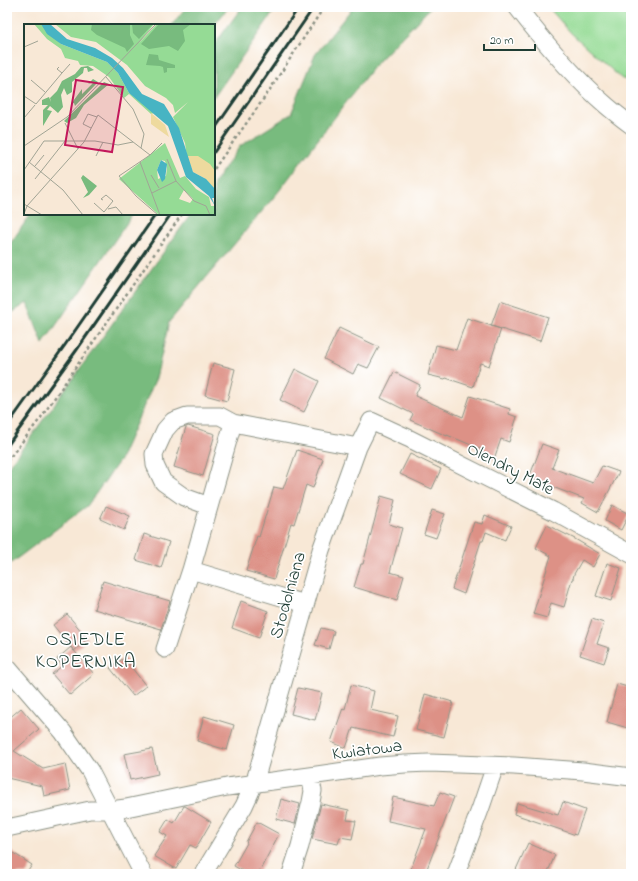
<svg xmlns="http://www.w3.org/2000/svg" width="638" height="881" viewBox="0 0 638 881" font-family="'Indie Flower',sans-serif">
<rect width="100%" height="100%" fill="#fff"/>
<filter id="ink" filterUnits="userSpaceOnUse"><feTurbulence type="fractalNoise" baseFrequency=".025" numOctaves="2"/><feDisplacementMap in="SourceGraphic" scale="8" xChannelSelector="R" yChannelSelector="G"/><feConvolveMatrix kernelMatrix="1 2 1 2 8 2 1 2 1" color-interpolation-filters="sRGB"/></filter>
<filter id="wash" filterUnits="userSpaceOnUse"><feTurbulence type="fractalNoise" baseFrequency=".012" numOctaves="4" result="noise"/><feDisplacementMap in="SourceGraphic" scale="16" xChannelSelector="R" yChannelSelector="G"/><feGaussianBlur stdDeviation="0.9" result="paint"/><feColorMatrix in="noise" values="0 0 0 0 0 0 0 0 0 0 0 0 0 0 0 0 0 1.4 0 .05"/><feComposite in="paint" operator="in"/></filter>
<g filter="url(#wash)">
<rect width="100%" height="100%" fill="#f8e8d6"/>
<path fill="#95db95" stroke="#5a8c64" d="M548 7H631V80L622 79 572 34Z"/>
<path fill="#78bb7e" stroke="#4c7c59" d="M186 7H229L214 25H172Z
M242 7H277L214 97V45Z
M353 7H431L373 67 279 191 169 322 156 378 120 460 87 506 7 566V468L25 445 191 214H214V183L240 146 291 114 315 55Z
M31 214H133L43 344 27 303 7 316V248Z"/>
<g id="blocks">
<path fill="#dd9186" d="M500 301 548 317 540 341 491 326Z
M467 318 501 329 489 366 480 363 473 387 446 378 445 379 428 375 436 345 456 350Z
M339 328 379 347 368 368 358 364 353 374 324 359Z
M213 363 235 369 227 401 205 395Z
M295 369 319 381 304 412 280 400Z
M394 372 420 385 415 396 463 417 470 396 510 409 509 414 517 417 509 442 501 439 494 459 479 454 481 449 447 435V436L410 420 413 414 381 398Z
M188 426 215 434 203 476 174 467 186 427Z
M542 444 559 450 552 468 593 483 602 466 619 472 598 512 582 503 584 499 529 478Z
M297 450 323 459 313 488 306 485 294 524 291 523 274 579 246 571 257 536 259 537 274 487 283 489Z
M410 454 441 469 432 489 400 474Z
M381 496 395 500 389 524 402 528 390 572 404 576 397 600 354 587 361 564H363Z
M612 505 629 514 621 530 605 521Z
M106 506 130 516 124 530 100 519Z
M432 510 445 514 436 538 424 534Z
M485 515 511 526 505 540 486 532 483 541H481L464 594 452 589 474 522 482 524Z
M547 525 575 539 600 554 593 567 582 560 574 574 573 579H572L564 607 551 603 547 618 533 614 551 556 536 548Z
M144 534 169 542 161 568 136 560Z
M607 563 621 568 611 601 596 596Z
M103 581 170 601 161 629 94 609Z
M241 601 268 611 259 638 232 628Z
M67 614 88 639 74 651 53 625Z
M592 619 604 623 597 644 609 648 604 663 580 655Z
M321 628 334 631 329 649 315 645Z
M71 647 94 674 70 695 52 674 62 666 57 659Z
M124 658 146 686 133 696 110 668Z
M617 684 631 688V729L607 722Z
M351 685 374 691 370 710 398 716 393 737 353 728 346 748 331 742 343 708 345 709Z
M298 688 322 693 315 720 291 714Z
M425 694 453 702 444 737 416 730Z
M21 708 39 729 14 751 43 769 65 764 70 790 44 796 42 786 7 778V720Z
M204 716 234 725 227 750 197 741Z
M152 749 158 774 130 780 124 754Z
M440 792 454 797 425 874H409L426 829 388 821 393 797 434 806Z
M281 799 300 804 295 824 276 819Z
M563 802 585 810 576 835 514 814 517 803 558 815Z
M321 804 349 810 347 820 356 821 352 839 340 837 338 844 312 839Z
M184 806H185L211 822 196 848 190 845 176 869 154 856 167 836 160 832 168 819 174 823Z
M257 822 279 834 258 874H248L234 866 247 843 246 842Z
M528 843 555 855 547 874H514Z
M7 849 32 865 26 874H7Z"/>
</g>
</g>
<g filter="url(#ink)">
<use href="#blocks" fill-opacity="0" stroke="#8c9285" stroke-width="1"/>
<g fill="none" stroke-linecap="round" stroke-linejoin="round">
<g stroke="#8c9285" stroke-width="19">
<path id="minor" d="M517 7C544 42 573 77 607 106 614 112 623 119 631 125
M209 506 184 497 163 482 155 465 154 454 165 430 173 421 187 416H220L233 423
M305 604 191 570 233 423 358 447
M165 649 191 570
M7 667 63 732 90 771 143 874
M7 828 90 810H110L126 808 227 787 310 776 380 766 405 764 429 763 514 766 583 771 631 777
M203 874 244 806 254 784 321 550 358 447 371 421 408 438 553 511 631 554
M291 874 300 846 311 802 313 791 310 776
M456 874 481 807 495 766"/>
</g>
<path stroke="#8c9285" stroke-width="2.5" stroke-dasharray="3 3" stroke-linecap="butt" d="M214 169 267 94 324 7
M7 461 40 419 182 214"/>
<use href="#minor" stroke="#fff" stroke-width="17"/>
<path stroke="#1f3d34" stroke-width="3" d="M214 130 299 7
M214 152 314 7
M7 426 65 345 156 214
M7 446 76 351 171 214"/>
</g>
</g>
<g text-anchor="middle" stroke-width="3.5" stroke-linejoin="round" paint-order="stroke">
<g font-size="18" fill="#1f3d34" stroke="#fff">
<text transform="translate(511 468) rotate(27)" y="6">Olendry Małe</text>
<text transform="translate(287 595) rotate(-74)" y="6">Stodolniana</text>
<text transform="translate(367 749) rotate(-7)" y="6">Kwiatowa</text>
</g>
<g font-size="19" letter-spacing="1" fill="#1f3d34" stroke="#fff">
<text x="86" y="645">OSIEDLE<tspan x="86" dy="22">KOPERNIKA</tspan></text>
</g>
</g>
<g transform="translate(24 24)">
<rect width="191" height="191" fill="#f8e8d6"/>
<path d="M10 0H17L37 20 83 38 94 49 105 69 130 89 127 90 105 70 100 74 85 53 69 42 56 41 54 37 41 34 37 25 23 15ZM31 0H130L115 19 133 0H191V165L163 134 161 119 149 93 164 78 151 89 149 81 142 74 121 62 103 41 72 18 47 13ZM141 119 156 154 161 152 172 165 185 173 187 182H191V191H135L95 155ZM137 136 141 137 143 144 142 152 134 155 133 146ZM160 166 169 175 166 179 155 175Z" fill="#95db95" fill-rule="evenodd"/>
<path d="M68 0H106V11L110 20 103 28 101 24 73 11 67 6ZM108 0H129L115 15 109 9ZM135 0H167L159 6 161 17 154 27 145 22 125 25 117 20ZM125 30 134 31 135 36 151 41V44H143V48L140 49 139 43 136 42 122 41ZM64 42 70 46 64 48 63 44H60L59 49 48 58V68L43 71 40 64 37 71 39 83 34 89 26 82 23 86 28 87 19 102V86L24 81H18V76L25 73 27 78 26 74 33 67 38 57 51 50 57 43ZM69 55 74 58 51 82 50 79 47 80 58 65V70L70 58 64 60ZM80 58 85 60 60 81 52 94 43 99 40 97ZM59 151 73 162 65 171 59 174 64 168 57 154Z" fill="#78bb7e"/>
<path d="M127 89 141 101 145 113 127 100ZM163 132H174L186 140 191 147V165L182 155 169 148Z" fill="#eeda9e"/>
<path d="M17 0H26L43 15 71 24 88 34 99 44 118 70 140 80 155 104 169 148 182 155 191 165V174H188L191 182 185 172 162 153 144 102 105 69 94 49 83 38 37 20 23 10ZM137 136 143 140 141 155 138 158 133 146Z" fill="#47b4c3"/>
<path fill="none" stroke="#a1a495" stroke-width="1" d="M0 23 14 17M38 49 46 40M82 53 109 85 120 110 117 124M7 56 21 68M0 72 12 80 38 49 33 45 35 43M0 94 11 81M41 99 54 125M67 104 59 100 64 90 73 93M0 122 43 93 132 0M72 132 79 118M143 135 152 157 170 177 182 182 186 191M5 138 39 166 59 191M116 138 136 191M11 142 20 131M0 146 20 117H71L94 121 109 118M127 151 135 164M11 155 41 117M128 169 152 157M70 179 80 188 89 177 82 171 77 175 79 176M0 180 18 191M84 185 92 183 99 191M0 190 3 182 60 118 74 91 126 131M134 191 112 172 95 152 126 131 138 119"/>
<path fill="#c2185b" fill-opacity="0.15" stroke="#c2185b" stroke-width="2" d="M52 56 99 63 88 128 41 121Z"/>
<rect width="191" height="191" fill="none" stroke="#1f3d34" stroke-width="2"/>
</g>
<rect width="638" height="881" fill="none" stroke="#fff" stroke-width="24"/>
<path d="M484 44v6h51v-6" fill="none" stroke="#1f3d34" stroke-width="2"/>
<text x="490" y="44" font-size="12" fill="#1f3d34" stroke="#ffffff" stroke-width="3" paint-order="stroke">20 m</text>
</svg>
